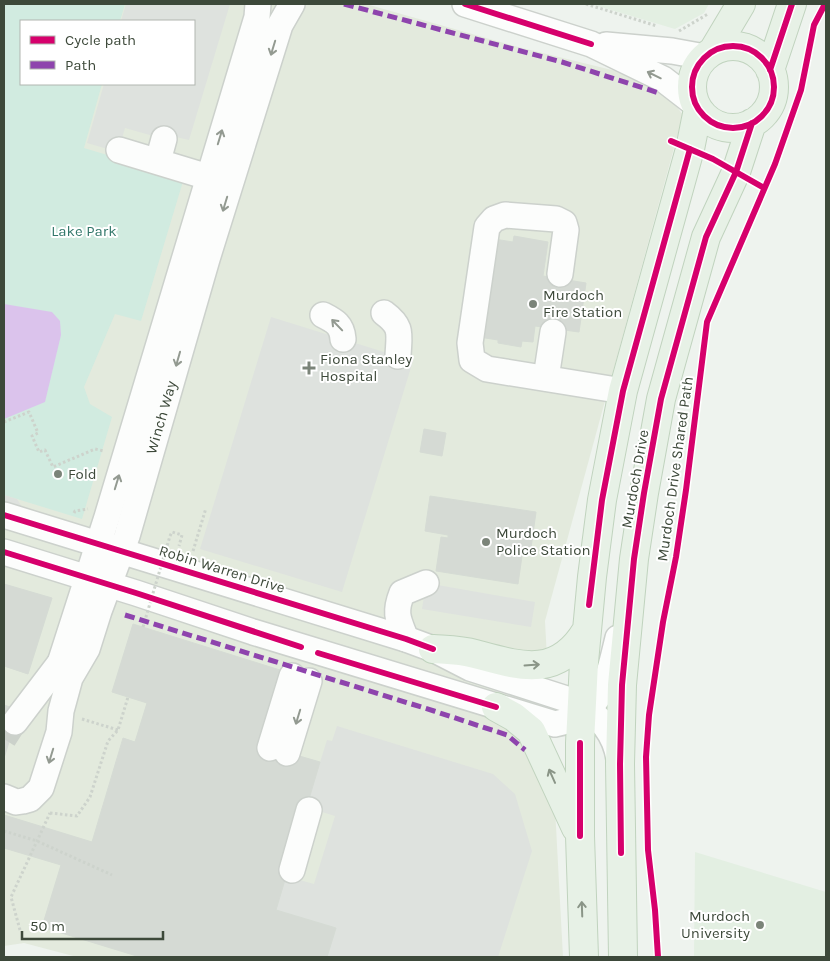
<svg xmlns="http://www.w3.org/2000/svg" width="830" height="961" viewBox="0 0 830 961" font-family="Karla,sans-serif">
<rect width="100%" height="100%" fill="#eef3ee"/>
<path fill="#e3efe2" d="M591 4H709L704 13 675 29Z
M695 852 826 892V957H694Z"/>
<path fill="#e3eadd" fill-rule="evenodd" d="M4 4H366L518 47 657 81 683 115 545 621 563 957H77L24 943 4 946ZM21 21H194V84H21Z"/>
<path fill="#d1ebe0" d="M4 4H125L120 21H21V84H102L84 148 184 178 141 321 115 314 84 387 90 404 112 417 82 519 4 495Z"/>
<path fill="#dee2de" d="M126 4H230L189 140 172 136 171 141 125 128 118 152 87 143 104 84H194V21H121Z
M271 317 413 361 342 592 200 549Z
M4 495 17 499 24 510 4 504Z
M426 583 535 602 531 627 422 609Z
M337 726 493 774 515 794 532 851 498 957H327L336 928 276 910 285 876 314 884 335 816 306 807 327 740 332 741Z"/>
<path fill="#dbc3ec" d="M4 304 52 312 60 321 61 335 45 402 4 419Z"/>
<path fill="#d5dad4" stroke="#d5dbd4" d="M514 236 548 242 543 276 586 283 579 332 535 326 533 342 522 341 521 347 498 343V340L479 337 494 239 513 242Z
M424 429 446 433 442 456 420 452Z
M430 496 536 512 531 548 515 546V548L523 549 518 584 436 571 441 537 448 538V535L425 531Z
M4 584 52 598 28 674 4 666Z
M133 624 280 670 258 744 320 762 276 910 336 928 327 957H140L42 927 61 865 4 848V815L92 842 123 738 135 742 147 703 112 692Z
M4 705 19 710 4 758Z"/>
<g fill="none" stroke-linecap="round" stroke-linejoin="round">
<path stroke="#cbd1ca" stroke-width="25" stroke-dasharray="25 12" stroke-linecap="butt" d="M4 739 15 722"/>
<g stroke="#ccd1cc" stroke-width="28">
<g id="minor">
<path d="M465 4 591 44 663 79 694 103"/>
<path d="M606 45 672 51 705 57"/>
<path d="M119 150 208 177"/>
<path d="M161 150 164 139"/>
<path d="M560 274 566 230 564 223 556 219 505 215 494 219 487 227 470 343 472 360 487 369 623 391"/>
<path d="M384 313C403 327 399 334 398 356"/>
<path d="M323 315C335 321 342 325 343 339"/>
<path d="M546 378 553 332"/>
<path d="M4 515 406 639 433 649 470 668 579 703C600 717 615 733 619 759"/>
<path d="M4 552 136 593 253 632 555 724C603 715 608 678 618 638"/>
<path d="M406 639C398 619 394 613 402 593L426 583"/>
<path d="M61 660 107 517 257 17 258 4"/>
<path d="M15 722 72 647"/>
<path d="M270 748 292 676"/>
<path d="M287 753 309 681"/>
<path id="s1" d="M4 797 16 802 23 801 30 799 41 788 59 732 61 711 70 678 87 649 99 611 127 536 207 259 280 25 292 4"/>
<path d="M292 870 309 810"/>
</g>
</g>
<g stroke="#c0d3be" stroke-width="30">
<path id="major" d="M692 87a41 41 0 1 1 82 0a41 41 0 1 1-82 0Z
M713 51 741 4
M770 70 792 4
M433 649C446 650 461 650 475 654 520 666 557 679 586 631
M496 707 514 717 531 731 576 828
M584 957 580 836V743L584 662 592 577 602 500 623 391 690 149 698 109
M623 957 620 764 622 685 634 559 644 493 661 399 706 237 736 172 752 123"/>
</g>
<path stroke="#cdd3cc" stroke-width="3" stroke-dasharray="2.5 2.5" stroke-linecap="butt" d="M586 4 657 26
M679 31 708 14
M4 422 29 412 38 433 32 436 39 452 45 450 53 467 95 449 104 451
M74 513 75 511 88 509
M170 536 172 532 182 535 179 546
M193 551 206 508
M82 719 118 730
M50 813 77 816 90 797 108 741 118 730 128 697
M4 831 37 841 112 875
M20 930 11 897 50 813"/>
<use href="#minor" stroke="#fcfdfc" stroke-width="25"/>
<use href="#major" stroke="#e7f1e6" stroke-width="28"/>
<path stroke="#cdd3cc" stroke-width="3" stroke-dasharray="2.5 2.5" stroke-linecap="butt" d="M143 627 170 536"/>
<path stroke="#8e44ad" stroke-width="5" stroke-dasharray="10 5" stroke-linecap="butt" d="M344 4 562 62 659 93
M125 615 434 711 507 735 525 750"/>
<g stroke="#fff" stroke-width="9">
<path id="cycleway" d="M465 4 591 44
M692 87a41 41 0 1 1 82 0a41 41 0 1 1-82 0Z
M770 70 792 4
M671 141 713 159 764 188
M4 515 406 639 433 649
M4 552 136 593 301 647
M589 605 602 500 623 391 690 149
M318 653 496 707
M580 836V743
M621 853 620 764 622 685 634 559 644 493 661 399 706 237 736 172 752 123
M658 957 655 910 648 850 646 757 649 715 663 622 676 557 686 490 707 322 775 164 801 90 814 25 825 4"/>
</g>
<use href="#cycleway" stroke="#d6006c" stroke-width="6"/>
</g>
<defs><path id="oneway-shaft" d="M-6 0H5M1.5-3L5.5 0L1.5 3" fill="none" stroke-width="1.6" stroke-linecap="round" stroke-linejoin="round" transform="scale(1.25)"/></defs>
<g stroke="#939a91">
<use href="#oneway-shaft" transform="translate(273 48) rotate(107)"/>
<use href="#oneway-shaft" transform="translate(654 75) rotate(-154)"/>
<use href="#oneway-shaft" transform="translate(220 137) rotate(-73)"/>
<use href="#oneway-shaft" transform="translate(225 204) rotate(107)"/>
<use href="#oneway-shaft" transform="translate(337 325) rotate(-134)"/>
<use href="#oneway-shaft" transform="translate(178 359) rotate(106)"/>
<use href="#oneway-shaft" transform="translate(117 482) rotate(-73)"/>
<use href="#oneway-shaft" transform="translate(298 717) rotate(107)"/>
<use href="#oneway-shaft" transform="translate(51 756) rotate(107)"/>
</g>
<g stroke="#8a9587">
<use href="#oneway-shaft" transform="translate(532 665) rotate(-4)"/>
<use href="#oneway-shaft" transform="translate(552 776) rotate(-114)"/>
<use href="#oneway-shaft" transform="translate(582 909) rotate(-92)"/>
</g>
<g fill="#7b8479" stroke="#fff" stroke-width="2">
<circle cx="533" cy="304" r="5"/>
<path d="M306.5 360.5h5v5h5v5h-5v5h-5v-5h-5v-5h5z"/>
<circle cx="58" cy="474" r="5"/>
<circle cx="486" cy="542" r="5"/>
<circle cx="760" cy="925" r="5"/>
</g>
<g text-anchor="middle" stroke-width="4" stroke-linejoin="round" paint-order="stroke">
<g font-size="15" fill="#32776a" stroke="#fff">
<text x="84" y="236">Lake Park</text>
</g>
<g font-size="15" fill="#3d493a" stroke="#fff" text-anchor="start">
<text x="543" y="300">Murdoch<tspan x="543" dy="17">Fire Station</tspan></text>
<text x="320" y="364">Fiona Stanley<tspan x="320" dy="17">Hospital</tspan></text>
<text x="68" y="479">Fold</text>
<text x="496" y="538">Murdoch<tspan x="496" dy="17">Police Station</tspan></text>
<text x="750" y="921" text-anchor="end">Murdoch<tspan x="750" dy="17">University</tspan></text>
</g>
<g font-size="15" fill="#3d493a" stroke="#fff">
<text dy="5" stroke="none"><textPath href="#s1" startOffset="434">Winch Way</textPath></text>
<text transform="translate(675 469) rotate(-82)" y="5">Murdoch Drive Shared Path</text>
<text transform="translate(635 479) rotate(-80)" y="5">Murdoch Drive</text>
<text transform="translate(222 569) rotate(17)" y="5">Robin Warren Drive</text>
</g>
</g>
<rect width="830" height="961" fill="none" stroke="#3d493a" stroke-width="10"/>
<rect x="20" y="20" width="175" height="65" fill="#ffffff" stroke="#b1b6b0"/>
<rect x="30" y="36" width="25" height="8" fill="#d6006c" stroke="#b1b6b0"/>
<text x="65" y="45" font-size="15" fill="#3d493a">Cycle path</text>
<rect x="30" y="61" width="25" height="8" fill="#8e44ad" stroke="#b1b6b0"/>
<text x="65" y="70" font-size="15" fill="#3d493a">Path</text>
<path d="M22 931v8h141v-8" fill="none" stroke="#3d493a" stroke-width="2.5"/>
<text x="30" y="931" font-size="15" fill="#3d493a" stroke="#ffffff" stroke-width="4" paint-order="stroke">50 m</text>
</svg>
